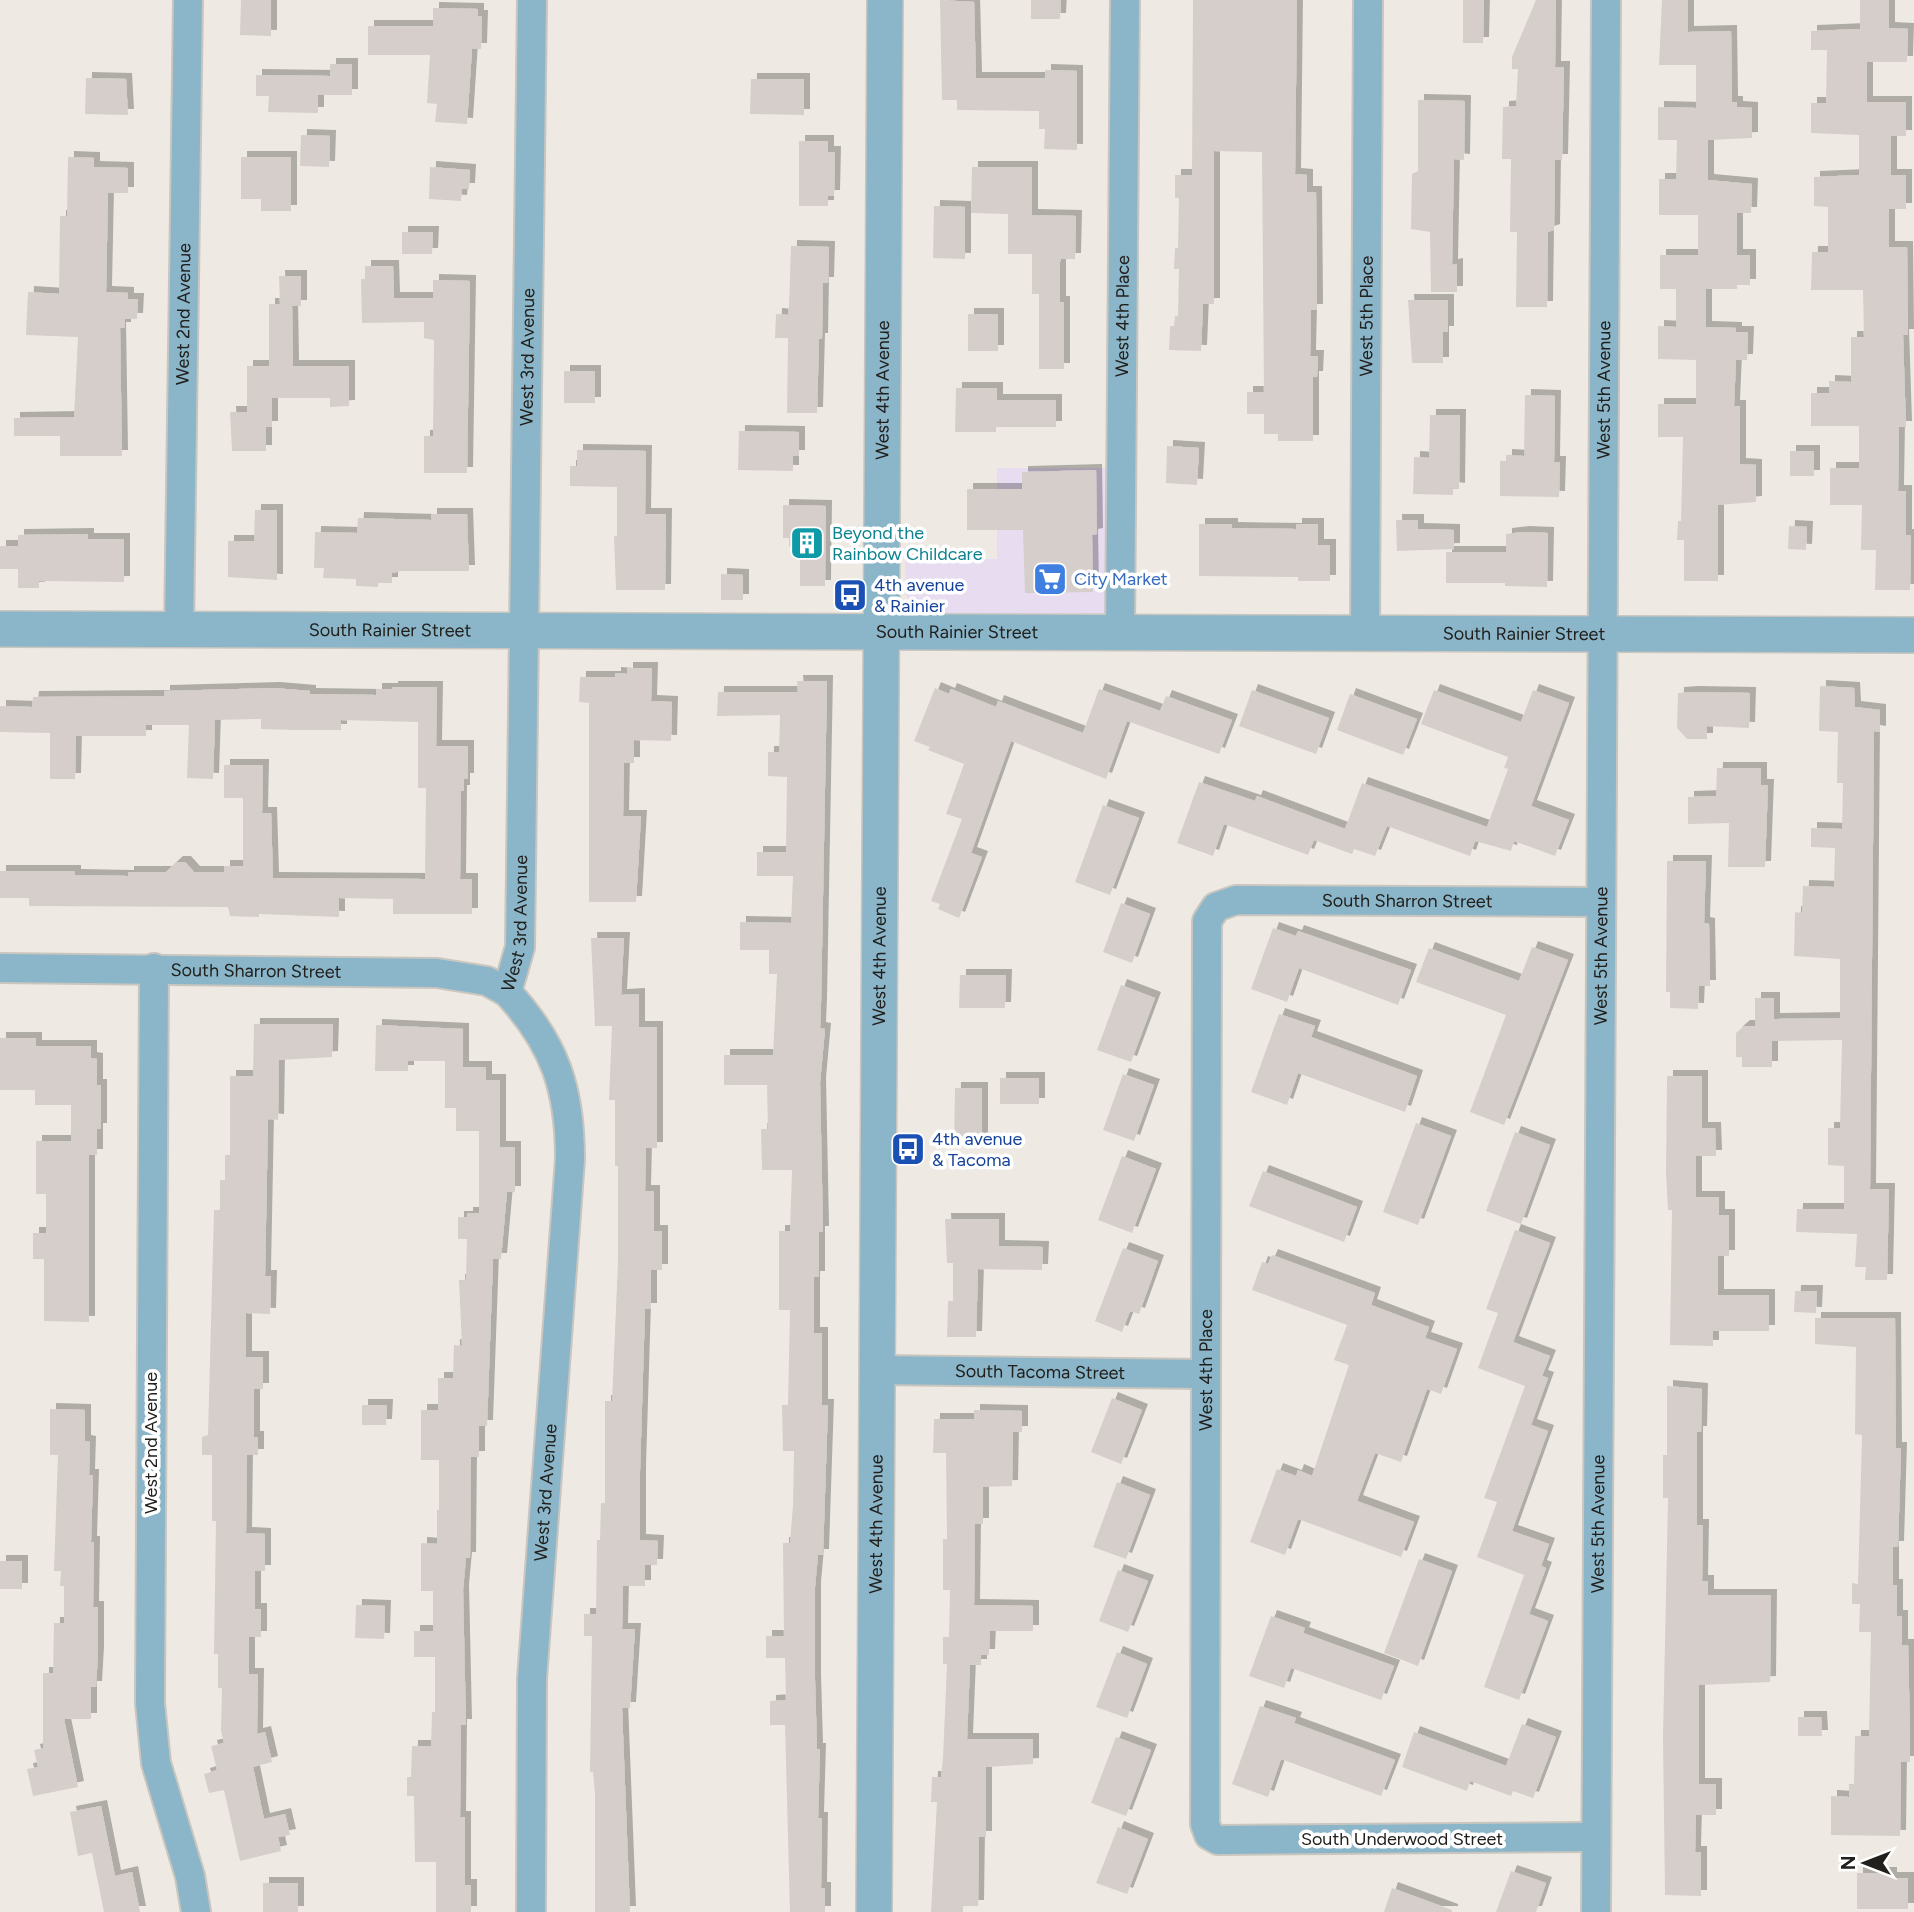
<svg xmlns="http://www.w3.org/2000/svg" width="1914" height="1912" viewBox="0 0 1914 1912" font-family="Figtree,sans-serif">
<defs>
<filter id="shadow"><feDropShadow dx="6" dy="-6" stdDeviation="0" flood-color="#0004"/></filter>
</defs>
<rect width="100%" height="100%" fill="#eeeae3"/>
<path fill="#e7dcf0" d="M997 468H1107V615L922 613 911 608 906 595 905 559H997Z"/>
<path fill="#d6cecb" filter="url(#shadow)" d="M241 0H271V36L240 35Z
M940 0 974 2 976 78H1045V70L1077 71V150L1044 149 1045 129H1039V111L957 110V100H942Z
M1031 0H1061L1060 19H1031Z
M1193 0H1297L1295 174 1307 175V192H1316L1317 310H1311L1310 356H1318L1317 377H1313V441H1278V434H1264V414H1247V392H1264L1262 152 1214 151V304H1203L1201 351 1169 350 1170 326H1174L1175 316H1178L1179 269H1174L1175 248H1178L1179 198H1175V175H1192Z
M1463 0H1484L1483 43H1463Z
M1536 0H1556L1555 67H1564L1562 160H1555L1554 230 1548 232 1547 307H1516L1517 232H1510L1511 159H1502L1503 107 1516 106 1518 69H1512V57Z
M1662 0H1688V32L1731 31 1732 102H1737V107L1752 108V138L1708 140V180L1752 184 1751 213H1737V255H1750V285H1737V289H1706V327L1736 328V332H1748L1747 360H1736L1734 406H1740V464L1756 465V502L1718 505V581H1684V540H1677L1678 521H1681L1683 437H1658V404H1696V360L1658 359V326L1676 327V289H1660V255H1698V215H1659V179H1676L1677 140H1658V107L1696 108V65H1659Z
M1860 0H1889V28L1908 29 1907 62H1867V102H1906V136H1891V175H1906V209H1889V247H1907L1908 335H1903L1906 427H1899L1898 491H1906V535H1911L1910 590H1875L1876 550H1861L1862 505H1830V468H1859V426H1811V393H1829V381L1851 382V337H1864L1863 290H1811L1812 252H1828V207L1814 206V177L1859 175V135L1811 133V103H1826L1827 50H1811V31L1860 29Z
M433 8 478 9V16H482L481 49H472L467 124 435 122 437 104 427 103 430 55H368V26H433Z
M330 64H352V95H318V113L268 112 269 96H256V75L330 76Z
M86 78 126 79 128 115 85 114Z
M751 79H804V115L750 114Z
M1418 100 1465 101 1464 160 1454 159 1452 265 1457 264V292H1431L1430 232 1411 229 1412 174 1418 171Z
M301 135 330 136 329 167 300 166Z
M799 141H828V152H835L834 196H828V206H799Z
M68 157 94 158V167L128 168V193H108L106 292 128 293V299H138L137 319H125V328H120L122 456H60V436H14V418L74 417 78 337 26 335 28 292 59 294 60 216H67Z
M241 157H291V211H261V199H241Z
M430 167 470 170 469 189H462L461 201 429 199Z
M972 167H1032V215L1076 216 1075 259H1061L1060 262V302H1064V369H1039V294H1032V254H1008V214L971 213Z
M934 206 965 207V259L933 258Z
M402 232H433L432 254H402Z
M791 246 829 247 828 283H823L822 339H819L817 413H787L788 338H775L776 314 788 315 789 307Z
M365 266H393L394 298H433V280L470 281 467 473H424V436H433L434 340 424 338V322L362 323 361 279H365Z
M279 276H301V306H292L293 366H349V406L330 407V398H272V427H266V451H232L230 412H247V366H269V304H280Z
M1408 300H1448V332H1443V363H1412Z
M968 314H998V351H968Z
M564 371H595V403H564Z
M956 388H997V400H1056V427H996V432H955Z
M1525 395 1555 396 1554 462H1560L1559 497 1500 496V461H1506V455L1524 456Z
M1430 415H1460L1459 489 1453 488V495L1413 494 1414 457 1429 458Z
M739 431 799 432V456H793V471L738 470Z
M1167 446 1199 448 1197 485 1166 483Z
M577 450 646 451 645 514H666L665 590H616L614 536H617V487L570 486V466H577Z
M1790 451H1814V476H1790Z
M1096 470 1097 534 1092 535 1093 592 1025 593 1023 530H967V489H1022V472Z
M783 505 826 506 825 586H800V547H789V538H783Z
M255 510H277V580L228 577V541H254Z
M431 514H467L469 571H401L392 573V583H378V587L356 586V579L323 578 324 568H314L315 532 357 533 358 518 431 520Z
M1396 520H1418V529L1454 530V549L1397 551Z
M1199 524H1232V528L1296 529V524H1318V545H1330V581H1298V577L1199 576Z
M1789 526 1807 527 1806 550 1788 549Z
M1523 532 1548 533 1547 587 1505 586V583H1446V552H1506V534Z
M88 534V539H124V582L39 581V588H18V569H0V546H18V535Z
M721 574 743 575V600H721Z
M627 668H652L651 701 672 702 671 741 634 740V763H624L623 816H641L636 902H589V703L579 702 580 677H615V673L627 674Z
M797 681H827L821 1004 820 1028 825 1029 820 1083 823 1232H819V1277H814V1333H822V1405H828L823 1555H818L815 1587V1680L817 1749H820L818 1818H822L821 1888H825V1912H790L785 1725H770V1701L786 1700 785 1658H766V1636H784L783 1543H790L793 1505 794 1451H783L782 1405H788L790 1310H779V1231H790L792 1170H762L761 1129H768L767 1085H724V1055H773L777 974H769V950H740V922L791 923 793 876H757V852H786L787 777 768 776V752H779L780 715 717 716 718 692H798Z
M1820 686 1854 688 1855 707 1880 710V732L1874 731 1870 1189H1889L1887 1280H1865L1866 1267H1855L1857 1234 1796 1232 1797 1209H1844V1166L1828 1165V1128H1840L1842 1040 1772 1041V1067H1742V1057H1736V1033L1744 1026H1755V998H1774V1019L1840 1018V959L1794 956 1795 912 1802 913 1803 886 1834 887 1835 848 1811 847V828L1842 829 1843 783H1837L1838 732 1819 731Z
M392 687H437L436 746H468V779H464V791H461L460 879H472V914H393V899L339 898V917L259 914V917L230 916 228 907 29 906V898H0V871H75V875L128 876V872H166L177 862H185L194 872H224V866H243V798H224V765H263L262 813H271L273 878 425 879 426 788H418V722L341 720V730H296L261 729V719L215 720 213 779 187 778 189 725H146V736H76L75 779H50V733L0 732V706L32 707 33 697 164 696V691L274 688 310 691V694L376 695V689H392Z
M935 688 949 694 951 689 996 707 998 701 1083 733 1099 689 1160 711 1166 696 1232 720 1219 754 1127 721 1106 779 1011 741 971 853 982 857 959 918 938 909 940 904 931 901 962 819 946 814 964 764 928 750 930 747 914 741Z
M1252 690 1329 718 1316 754 1239 726Z
M1434 690 1521 722 1533 690 1569 703 1531 806 1569 820 1555 856 1514 841 1511 851 1475 841 1470 856 1387 826 1375 856 1354 849 1352 854 1314 840 1308 855 1224 824 1213 856 1177 843 1199 782 1255 801 1257 796 1345 829 1362 783 1487 827 1508 769 1504 768 1508 757 1421 724Z
M1692 692 1750 693 1749 728 1707 726V739H1687L1677 728 1678 693Z
M1350 694 1417 719 1403 755 1337 730Z
M1717 768H1761V785H1768L1765 867H1728L1729 823 1688 824V797L1716 796Z
M1103 805 1139 818 1110 895 1075 882Z
M1667 861H1706L1704 923 1709 924 1710 986H1699L1698 1009 1670 1008V992H1666Z
M1121 903 1150 914 1132 963 1103 952Z
M1273 928 1296 936 1298 931 1411 970 1398 1005 1299 968 1287 1002 1251 989Z
M591 938H624L621 995 639 994V1027H657V1148H646L645 1191H654V1231H662V1270H651V1309H645L640 1471V1540L658 1541 657 1565H645V1586H623L622 1629H635L630 1708H622L630 1912H595V1794L593 1772H590L592 1636H584V1614H596L597 1540H600L601 1503H605V1401H612L618 1262V1166H615V1100H609L612 1026H595Z
M1532 947 1568 960 1504 1125 1470 1112 1506 1015 1416 982 1429 948 1519 981Z
M960 975H1006L1005 1008H959Z
M1121 985 1155 998 1131 1062 1097 1050Z
M1279 1014 1315 1026 1311 1037 1417 1076 1405 1112 1298 1073 1287 1105 1251 1092Z
M254 1024H333L332 1057 279 1060 278 1120 268 1119 265 1276H271L270 1314 246 1313V1357H263V1389H254V1437H258V1455H247L246 1533 265 1534V1571H255V1609H261V1637H249V1674H258L257 1734 265 1732 272 1762 253 1767 264 1819 285 1814 290 1835 278 1837 281 1851 240 1861 224 1790 209 1793 204 1774 217 1770 211 1746 224 1743 221 1731 222 1688H218V1654H214L216 1521H212V1455H202V1437L208 1435 214 1210H220V1180H225V1155H230V1076H253Z
M376 1025 463 1029V1067H486V1080H500V1147H515V1192H507L501 1259H493L487 1426H479V1457H471L470 1558H466L463 1590 466 1725H461L460 1817H465V1885H471V1912H436V1862H415L414 1796H407V1777H411L412 1746H431L432 1712H435V1657H414V1631H433V1591H421V1543L437 1544V1510H439V1460H421V1410H438V1378H453L454 1345 462 1346 459 1280H466L467 1239H458V1217H467V1213H479V1131H456V1108H445V1061H408V1071H375Z
M0 1038H36V1046H91V1058L97 1059V1085H101V1129H97V1155H89V1322L44 1321V1259H33V1233H46V1194H36V1141H71V1105H35V1090H0Z
M1123 1074 1154 1085 1134 1141 1103 1130Z
M1667 1076H1702V1128H1715L1716 1156H1696V1197H1719V1215H1729V1256H1718V1295H1769V1331H1713V1346L1670 1345 1672 1210H1668L1666 1174Z
M1000 1078H1039V1104H1000Z
M955 1088H982V1147H954Z
M1416 1123 1451 1136 1418 1225 1383 1212Z
M1515 1132 1550 1145 1521 1224 1486 1211Z
M1122 1156 1156 1169 1132 1233 1098 1220Z
M1263 1171 1357 1207 1344 1242 1249 1206Z
M945 1219H999V1246L1043 1247 1042 1270 978 1269 976 1337H947L948 1301H953V1263H947Z
M1515 1230 1550 1243 1513 1342 1550 1356 1542 1376 1548 1378 1531 1425 1548 1431 1512 1531 1549 1544 1541 1566 1546 1568 1529 1614 1548 1621 1519 1700 1484 1687 1524 1575 1477 1557 1497 1502 1484 1498 1525 1386 1478 1368 1498 1313 1486 1309Z
M1123 1248 1158 1261 1139 1314 1130 1311 1122 1332 1095 1321Z
M1272 1255 1375 1293 1371 1305 1429 1327 1425 1338 1457 1349 1441 1394 1427 1389 1401 1462 1375 1453 1357 1501 1414 1522 1401 1557 1298 1519 1285 1555 1250 1542 1277 1469 1296 1476 1298 1470 1312 1476 1349 1365 1334 1360 1347 1325 1252 1290 1262 1262 1268 1264Z
M1795 1291H1817L1816 1313 1794 1312Z
M1815 1318H1895L1896 1448H1901L1898 1547H1893V1585H1897V1616H1902V1645H1908L1910 1731V1762H1901L1900 1836 1831 1835V1796L1849 1797V1784H1854L1855 1736H1869L1871 1632H1859L1860 1604H1852V1583L1858 1584 1862 1435 1855 1434 1856 1347 1815 1344Z
M1667 1386 1702 1389 1701 1432H1697V1525H1703L1702 1581H1708V1595H1771L1770 1682 1699 1685V1784H1716V1815H1696L1695 1852H1701V1896L1665 1895 1663 1737 1668 1498H1663V1455H1667Z
M1112 1398 1142 1410 1121 1464 1091 1452Z
M362 1405H387L386 1425H362Z
M50 1409 85 1410V1441L90 1442 89 1475H93L91 1542H94L93 1607H98V1653L96 1687H91V1719H64L78 1787 33 1796 27 1769 38 1767 34 1750 43 1748V1673H53L54 1623H64V1586H60L61 1571H54L58 1455H50Z
M974 1410 1022 1411V1432H1013L1012 1486 983 1487V1524H975L974 1605 1033 1606V1631H990L989 1655H981V1665H970L967 1739H1033V1764L986 1767V1837H979L978 1906H963V1912H931L937 1802H931L932 1777H941L943 1758 947 1664H943V1637H949L950 1590H943V1539H947L946 1453H933L934 1419H974Z
M1117 1482 1150 1495 1126 1559 1093 1547Z
M1419 1559 1452 1571 1418 1666 1384 1653Z
M0 1561H22V1589H0Z
M1118 1570 1148 1581 1128 1632 1099 1621Z
M356 1605 385 1606 384 1639 355 1638Z
M1271 1616 1305 1628 1303 1633 1394 1666 1381 1700 1291 1668 1284 1688 1249 1676Z
M1117 1652 1147 1664 1127 1718 1096 1707Z
M1260 1706 1296 1718 1294 1723 1395 1760 1381 1796 1281 1759 1268 1797 1232 1784Z
M1798 1717H1821L1822 1736H1798Z
M1522 1724 1556 1737 1533 1798 1513 1791 1511 1796 1470 1781 1467 1791 1402 1767 1414 1732 1506 1766Z
M1116 1737 1151 1750 1126 1816 1091 1803Z
M101 1806 115 1876 132 1872 140 1912H104L92 1853 78 1856 70 1812Z
M1118 1827 1148 1839 1127 1894 1096 1883Z
M1511 1871 1546 1883 1536 1912H1496Z
M1857 1873H1891V1878H1908V1909H1857Z
M263 1883H298V1912H263Z
M1392 1888 1452 1910V1912H1384Z"/>
<g fill="none" stroke-linecap="round" stroke-linejoin="round">
<g stroke="#c9c6bf" stroke-width="32">
<g id="minor">
<path id="s1" d="M179 629 188 0"/>
<path id="s2" d="M1120 633 1125 0"/>
<path id="s3" d="M1365 633 1368 0"/>
<path id="s4" d="M0 968 437 973 487 981 507 992"/>
<path d="M154 968 150 1703 156 1763 190 1876 196 1912"/>
<path id="s5" d="M877 1370 1203 1374"/>
<path id="s6" d="M1596 1837 1218 1840 1209 1835 1205 1824 1207 921 1216 907 1236 900 1601 902"/>
<path id="s7" d="M531 1912 532 1679 570 1159C570 1089 555 1044 507 992L520 947 532 0"/>
<path id="s8" d="M1596 1912 1606 0"/>
</g>
</g>
<g stroke="#c9c6bf" stroke-width="38">
<g id="tertiary">
<path id="s9" d="M0 629 1914 635"/>
<path id="s10" d="M874 1912 885 0"/>
</g>
</g>
<use href="#minor" stroke="#8bb5c9" stroke-width="28"/>
<use href="#tertiary" stroke="#8bb5c9" stroke-width="35"/>
</g>
<defs>
<g id="building-square" transform="scale(1.75)"><rect x="-9" y="-9" width="18" height="18" rx="4" fill="#0f9aa8" stroke="#fff"/><path d="M-4-6H4V6H1V3H-1V6H-4ZM-2.5-4.3h1.7v1.8h-1.7ZM.8-4.3h1.7v1.8H.8ZM-2.5-1h1.7V.8h-1.7ZM.8-1h1.7V.8H.8Z" fill="#fff"/></g>
<g id="supermarket-square" transform="scale(1.75)"><rect x="-9" y="-9" width="18" height="18" rx="4" fill="#3f7fe0" stroke="#fff"/><path d="M-6-5.5h2.5l.6 2H6L4.5 2H-2.5L-4.4-4H-6ZM-1.5 3.2a1.3 1.3 0 1 0 .1 0ZM3 3.2a1.3 1.3 0 1 0 .1 0Z" fill="#fff"/></g>
<g id="bus-square" transform="scale(1.75)"><rect x="-9" y="-9" width="18" height="18" rx="4" fill="#1a4fb4" stroke="#fff"/><path d="M-5-6H5V4H4V6H2V4H-2V6H-4V4H-5ZM-3.5-4V0h7V-4ZM-3.5 1.2v1.5H-2V1.2ZM2 1.2v1.5H3.5V1.2Z" fill="#fff"/></g>
</defs>
<g fill-rule="evenodd">
<use href="#building-square" x="807" y="543"/>
<use href="#supermarket-square" x="1050" y="579"/>
<use href="#bus-square" x="850" y="595"/>
<use href="#bus-square" x="908" y="1149"/>
</g>
<g text-anchor="middle" stroke-width="7" stroke-linejoin="round" paint-order="stroke">
<g font-size="18" fill="#21201d" stroke="#fff">
<text dy="6" stroke="none"><textPath href="#s1" startOffset="315">West 2nd Avenue</textPath></text>
<text dy="6" stroke="none"><textPath href="#s2" startOffset="317">West 4th Place</textPath></text>
<text dy="6" stroke="none"><textPath href="#s3" startOffset="317">West 5th Place</textPath></text>
<text dy="6" stroke="none"><textPath href="#s7" startOffset="1575">West 3rd Avenue</textPath></text>
<text dy="6" stroke="none"><textPath href="#s10" startOffset="1522">West 4th Avenue</textPath></text>
<text dy="6" stroke="none"><textPath href="#s8" startOffset="1522">West 5th Avenue</textPath></text>
<text dy="6" stroke="none"><textPath href="#s9" startOffset="390">South Rainier Street</textPath></text>
<text dy="6" stroke="none"><textPath href="#s9" startOffset="957">South Rainier Street</textPath></text>
<text dy="6" stroke="none"><textPath href="#s9" startOffset="1524">South Rainier Street</textPath></text>
<text dy="6" stroke="none"><textPath href="#s6" startOffset="1512">South Sharron Street</textPath></text>
<text dy="6" stroke="none"><textPath href="#s7" startOffset="1008">West 3rd Avenue</textPath></text>
<text dy="6" stroke="none"><textPath href="#s10" startOffset="956">West 4th Avenue</textPath></text>
<text dy="6" stroke="none"><textPath href="#s8" startOffset="956">West 5th Avenue</textPath></text>
<text dy="6" stroke="none"><textPath href="#s4" startOffset="256">South Sharron Street</textPath></text>
<text dy="6" stroke="none"><textPath href="#s6" startOffset="854">West 4th Place</textPath></text>
<text dy="6" stroke="none"><textPath href="#s5" startOffset="163">South Tacoma Street</textPath></text>
<text transform="translate(151 1443) rotate(-90)" y="6">West 2nd Avenue</text>
<text dy="6" stroke="none"><textPath href="#s7" startOffset="420">West 3rd Avenue</textPath></text>
<text dy="6" stroke="none"><textPath href="#s10" startOffset="388">West 4th Avenue</textPath></text>
<text dy="6" stroke="none"><textPath href="#s8" startOffset="388">West 5th Avenue</textPath></text>
<text x="1402" y="1845">South Underwood Street</text>
</g>
<g font-size="18" fill="#0d838f" stroke="#fff" text-anchor="start">
<text x="832" y="539">Beyond the<tspan x="832" dy="21">Rainbow Childcare</tspan></text>
</g>
<g font-size="18" fill="#366cbe" stroke="#fff" text-anchor="start">
<text x="1074" y="585">City Market</text>
</g>
<g font-size="18" fill="#164399" stroke="#fff" text-anchor="start">
<text x="874" y="591">4th avenue<tspan x="874" dy="21">&amp; Rainier</tspan></text>
<text x="932" y="1145">4th avenue<tspan x="932" dy="21">&amp; Tacoma</tspan></text>
</g>
</g>
<g transform="translate(1865 1863) rotate(270)" stroke="#ffffff" stroke-width="5" paint-order="stroke">
<path d="M0-5L12 26L0 18L-12 26Z" fill="#21201d"/>
<text y="-10" font-size="19" font-weight="bold" text-anchor="middle" fill="#21201d">N</text>
</g>
</svg>
